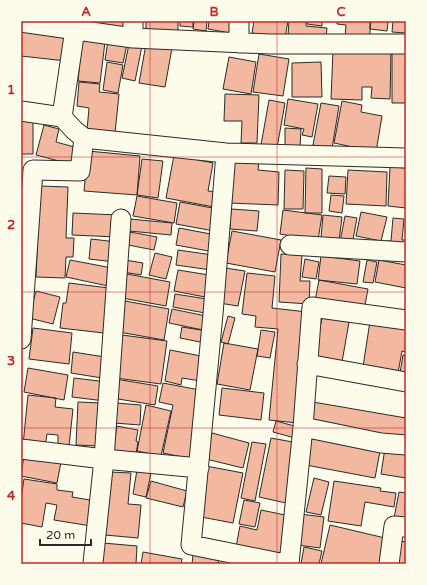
<svg xmlns="http://www.w3.org/2000/svg" width="427" height="585" viewBox="0 0 427 585" font-family="'Varela Round',sans-serif">
<rect width="100%" height="100%" fill="#fdfbea"/>
<path fill="#f2b8a0" stroke="#2b2b2b" d="M84 21H126L124 29Z
M146 21H178V31L146 30Z
M180 21H193V27L180 26Z
M194 21H207L206 31 193 29Z
M209 21H232L230 33 208 29Z
M254 21H288L285 38 252 33Z
M289 21H306V26L327 28 326 39 288 36Z
M308 21H322V26L307 24Z
M337 21H370V38L345 37 346 25 337 24Z
M371 21H388L387 31 370 29Z
M393 21H406V33L392 32Z
M21 28 70 33 66 61 21 56Z
M82 39 105 42 100 83 78 81Z
M108 41 127 44 123 63 105 60Z
M129 44 142 46 135 81 122 78Z
M146 44 172 48 165 87 139 83Z
M392 49H406V103H392Z
M333 50 391 52 390 99 371 98 372 87H362V100L331 99Z
M259 54 289 59 283 96 253 92Z
M229 57 256 62 251 94 223 89Z
M107 62 123 65 118 93 103 90Z
M321 62 322 97H292V63Z
M79 82 100 84 99 92 119 94 115 133 87 130 89 108 77 106Z
M225 94 259 95 257 143H241L242 121H224Z
M288 99 318 104 312 137 302 135 304 129 284 125Z
M269 100 285 103 277 148 261 145Z
M342 101 362 105 361 112 382 116 376 152 334 143Z
M321 103 339 106 332 149 313 145Z
M21 116H33V154H21Z
M44 125 59 129 56 142 78 148 74 165 36 155Z
M285 128 301 129 300 147H285Z
M88 151 140 156 137 195 84 191Z
M174 155 213 163 208 191 217 192 214 207 166 198Z
M142 159 163 161 158 198 137 195Z
M231 160 259 161 258 170 279 172 278 205 229 203Z
M390 167 406 168V208L388 206Z
M306 168 322 169V213H305Z
M285 170 304 171 303 209H284Z
M348 170 387 172 386 206 346 204Z
M329 176 346 177 345 194 327 193Z
M40 186 68 187 66 238H74L73 257H66L65 278 36 277Z
M331 195 344 196 342 213 329 211Z
M137 196 177 203 174 223 133 216Z
M180 202 218 209 214 231 176 224Z
M231 209 259 211 257 231 230 229Z
M283 210 322 215 318 240 280 234Z
M361 212 387 217 381 241 356 236Z
M73 213 118 215 117 237 72 235Z
M323 215 342 217 339 241 321 238Z
M345 216 357 218 352 245 340 242Z
M393 218 404 219 402 240H406L405 249 384 248 385 241H391Z
M130 219 172 223 171 235 129 231Z
M179 228 216 235 214 252 176 245Z
M232 231 281 240 275 272 226 263Z
M130 232 157 237 154 250 128 245Z
M91 239 117 242 115 262 89 259Z
M178 250 213 255 211 270 176 265Z
M155 253 172 257 166 279 149 275Z
M281 254 302 255 300 281H310L309 304 279 302Z
M321 256 360 261 357 284 318 280Z
M305 259 319 262 316 279 302 277Z
M70 260 112 268 108 286 66 277Z
M125 260 143 263 141 275 123 272Z
M367 260 377 262 373 283 363 282Z
M379 260 406 265V288L375 282Z
M225 268 245 271 238 306 219 303Z
M178 270 209 275 205 297 174 291Z
M247 273 275 276 272 308 307 312 298 423 269 420 278 329 255 327 256 316 242 314Z
M127 274 170 282 166 306 122 298Z
M319 280 368 289 364 310 315 301Z
M69 283 109 288 104 333 60 328 63 303H66Z
M36 291 60 297 53 324 29 318Z
M175 294 207 299 205 313 173 307Z
M125 301 169 309 164 340 119 332Z
M172 309 206 316 203 330 169 323Z
M228 316 235 318 228 344 221 342Z
M322 317 349 322 342 362 315 357Z
M370 321 406 327V352L402 351 398 373 363 367Z
M182 327 207 331 205 343 180 338Z
M33 328 72 333 69 364 29 359Z
M261 330 275 332 270 358 257 356Z
M122 335 167 341 161 384 116 378Z
M224 343 258 349 250 390 217 384Z
M170 350 206 357 201 381 182 378 181 385 165 381Z
M73 352 105 357 102 378 71 373Z
M403 355H406V374L400 373Z
M28 368 68 375 64 400 24 392Z
M74 378 107 382 105 401 72 397Z
M115 379 158 386 155 405 112 398Z
M163 383 205 391 192 459 163 453 173 405 159 402Z
M222 388 264 393 261 420 219 415Z
M28 395 56 398 55 407 73 409 69 446 58 445V435L47 434 45 447 23 445Z
M78 402 101 403 99 446 76 445Z
M313 402 406 418V438L309 424Z
M116 403 141 405 140 425 114 423Z
M146 405 171 411 161 456 137 451Z
M276 421 298 427 295 438 273 432Z
M117 426 138 430 136 441 138 442 136 454 113 450Z
M212 433 249 443 243 468 206 459Z
M271 438 298 443 286 503 259 497Z
M311 438 380 451 375 478 306 465Z
M252 442 266 444 255 501 241 498Z
M385 448 406 452V478L381 474Z
M24 455 61 462 57 483 21 476Z
M206 466 243 473 233 523 196 516Z
M137 470 151 473 146 497 133 494Z
M110 472 131 473 128 504 141 505 138 538 105 535Z
M314 478 329 482 321 515 306 512Z
M24 479 57 484V490L73 492 72 497 96 501 91 526 54 520 57 505 46 503 42 527 21 523V499Z
M151 481 187 491 183 507 146 498Z
M334 481 381 488 380 491 396 493 394 507 365 502 361 526 328 521Z
M399 492 406 493 405 507 406 508V521L394 518Z
M244 500 260 503 255 527 239 524Z
M261 510 290 516 281 557 236 547 240 526 257 530Z
M300 514 324 517 320 548 297 545Z
M330 525 385 538 380 564H321Z
M401 541 406 542V564H398Z
M103 543 137 546 136 564H102Z
M304 547 322 551 319 564H301Z
M143 552 182 559 181 564H141Z
M193 555 219 558 218 564H192Z"/>
<g fill="none" stroke-linecap="round" stroke-linejoin="round">
<g stroke="#2b2b2b" stroke-width="21">
<path id="minor" d="M21 22 133 38 270 44H406
M133 38V21
M239 43V21
M21 111 62 117 74 130 84 138 226 153 406 158
M62 117 75 29
M226 153 213 314 191 545 285 564
M290 245 406 252
M21 339 33 170 80 171 84 138
M307 364 406 382
M303 427 381 443 406 445
M21 449 104 459 199 468
M93 563 104 459 121 219
M289 564 303 427 312 307 406 320
M389 564 394 526 406 527"/>
</g>
<use href="#minor" stroke="#fdfbea" stroke-width="19"/>
</g>
<path fill="none" stroke="#c62828" stroke-width="1" stroke-opacity="0.55" d="M150 21V564M277 21V564M21 157H406M21 292H406M21 428H406"/>
<rect width="427" height="585" fill="none" stroke="#fdfbea" stroke-width="44"/>
<path d="M40 539v6h51v-6" fill="none" stroke="#2b2b2b" stroke-width="2"/>
<text x="46" y="539" font-size="12" fill="#2b2b2b" stroke="#fdfbea" stroke-width="3" paint-order="stroke">20 m</text>
<rect x="22" y="22" width="383" height="541" fill="none" stroke="#c62828" stroke-width="1.5"/>
<g font-size="13" text-anchor="middle" font-weight="bold" fill="#c62828">
<text x="86" y="16">A</text>
<text x="214" y="16">B</text>
<text x="341" y="16">C</text>
<text x="11" y="94">1</text>
<text x="11" y="229">2</text>
<text x="11" y="365">3</text>
<text x="11" y="500">4</text>
</g>
</svg>
